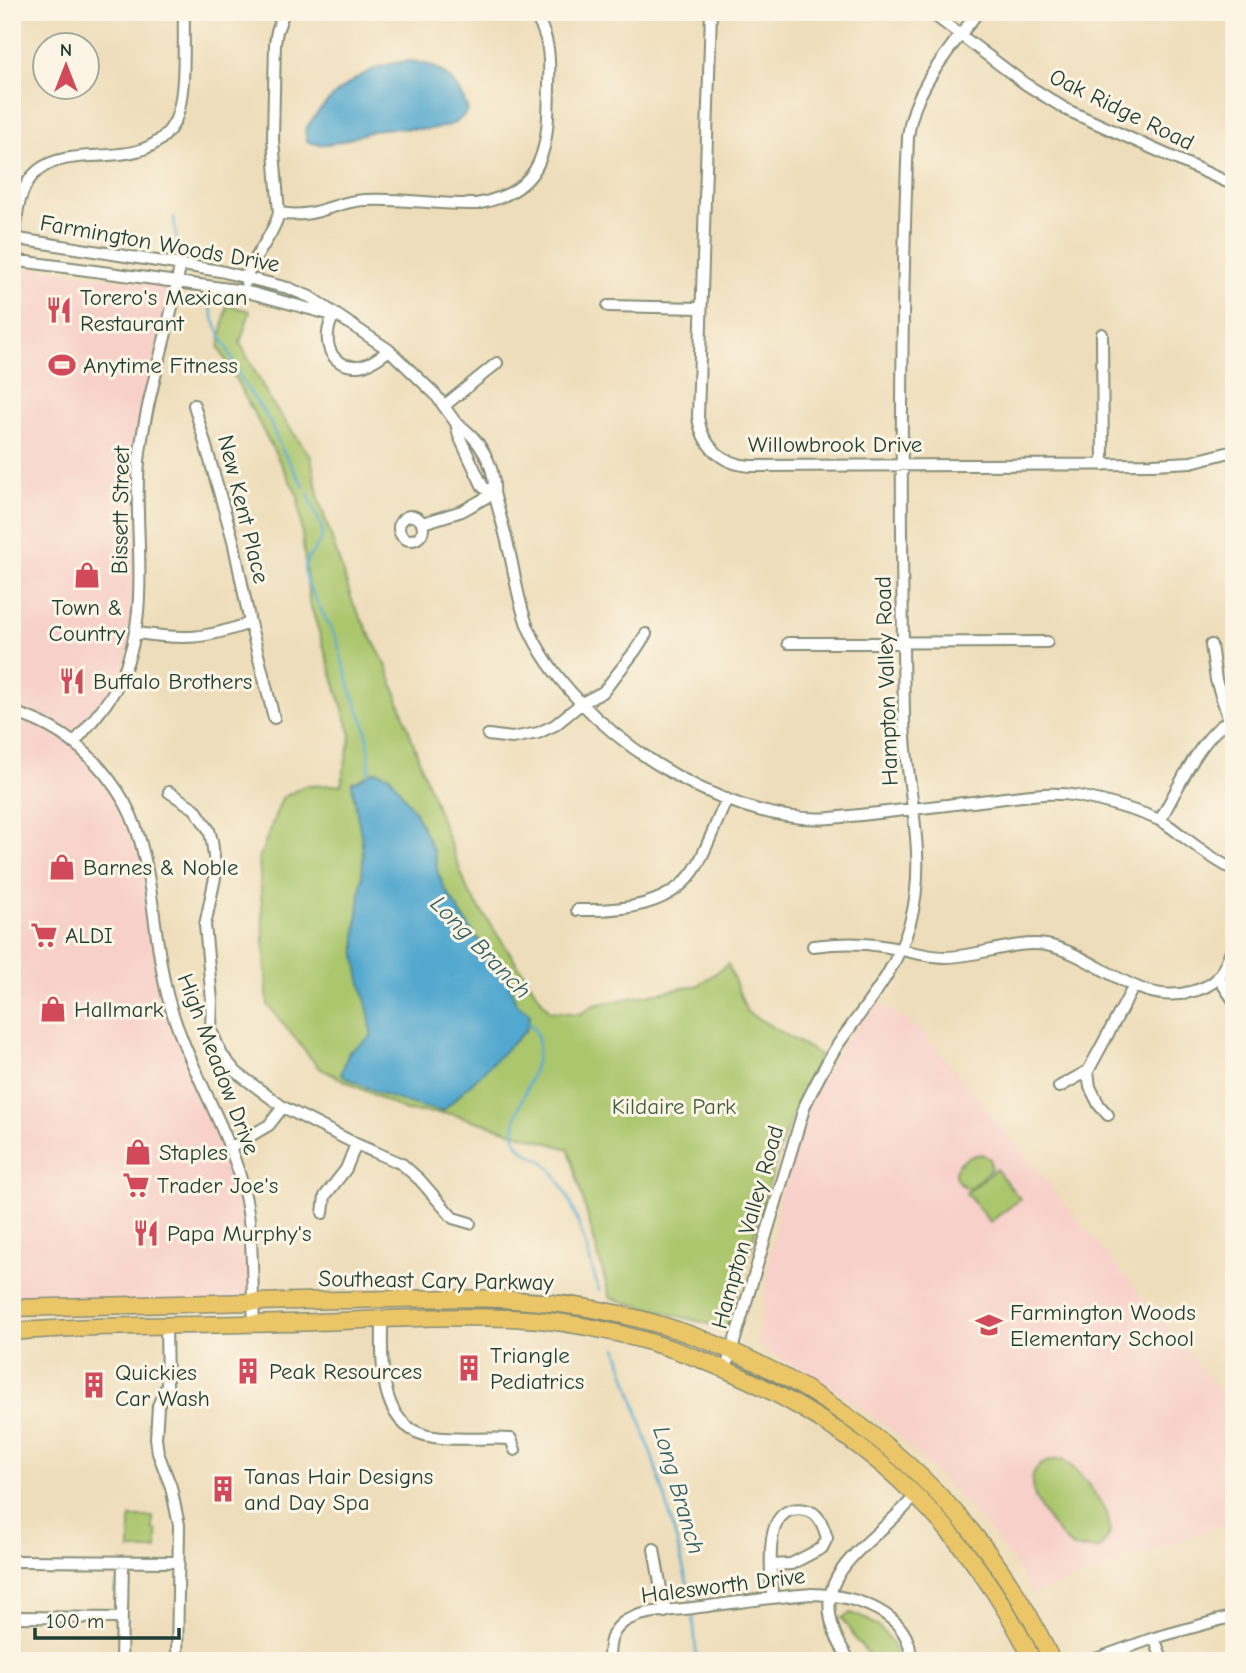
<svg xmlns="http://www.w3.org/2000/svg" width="1246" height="1673" viewBox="0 0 1246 1673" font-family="'Comic Neue',sans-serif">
<rect width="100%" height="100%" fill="#fcf5e5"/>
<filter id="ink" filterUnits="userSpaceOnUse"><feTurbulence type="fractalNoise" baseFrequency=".0143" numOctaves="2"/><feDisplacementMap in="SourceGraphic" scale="14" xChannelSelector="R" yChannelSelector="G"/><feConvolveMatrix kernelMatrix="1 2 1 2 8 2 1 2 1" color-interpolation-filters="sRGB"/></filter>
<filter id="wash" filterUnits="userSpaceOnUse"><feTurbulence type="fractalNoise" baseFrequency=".00686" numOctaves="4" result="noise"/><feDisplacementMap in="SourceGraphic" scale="28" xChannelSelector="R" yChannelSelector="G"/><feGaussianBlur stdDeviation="1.57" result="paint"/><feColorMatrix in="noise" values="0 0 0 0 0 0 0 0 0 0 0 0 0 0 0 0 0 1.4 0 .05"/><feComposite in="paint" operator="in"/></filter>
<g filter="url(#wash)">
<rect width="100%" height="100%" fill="#eeddba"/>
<path fill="#f7d0c9" d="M12 264 167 286 161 331 140 415 132 485V520L138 521 139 610 121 679 75 742 132 817 161 971 250 1217 253 1302 12 1308Z
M873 998 921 1030 1231 1404 1229 1522 1033 1595 1013 1561 978 1517 897 1434 847 1397 757 1345 783 1175 805 1105Z"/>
<path fill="#abc66d" stroke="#658250" stroke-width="2" d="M227 305 250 311 240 343 271 402 311 457 319 500 353 603 387 667 424 774 468 891 549 1011 580 1014 594 1005 699 985 728 964 747 1012 820 1055 797 1103 778 1153 727 1329 610 1298 569 1149 452 1114 406 1111 319 1068 268 1005 259 859 282 798 304 786 341 785 351 735 309 600 298 496 219 348Z
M982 1154 990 1159 991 1169 971 1187 967 1188C942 1174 961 1156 982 1154Z
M996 1169 1020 1199 990 1222 966 1193Z
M1063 1459C1080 1472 1115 1512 1109 1535 1107 1539 1102 1545 1100 1549L1073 1548C1050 1527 999 1463 1063 1459Z
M130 1517H153V1530L157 1531V1550H130Z
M851 1613C875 1621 893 1634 897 1661H875L857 1641 842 1618Z"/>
<path fill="#53a8cf" stroke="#397282" stroke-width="2" d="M406 61C438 62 457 79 468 110 462 118 457 123 447 126 426 133 403 126 381 129 357 133 331 152 307 141L305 130C321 104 350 78 379 67 388 64 397 63 406 61Z
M377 771 390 776 415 812 434 852 438 873 445 889 476 937 503 966 516 1003 530 1014 526 1030 443 1111C407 1105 372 1092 341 1074L349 1052 371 1037C372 1009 357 982 356 953 354 921 363 889 363 857 363 831 354 808 352 782 363 781 366 773 377 771Z"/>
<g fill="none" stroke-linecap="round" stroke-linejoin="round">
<path stroke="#53a8cf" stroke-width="2.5" d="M174 217 177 245
M208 295 214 321 243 382 269 420 281 448 304 487
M308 494 323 531 321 540 307 560 304 570 309 587 336 638 351 691 365 725 369 746V774
M526 1021C562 1046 509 1103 515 1136 519 1153 533 1154 545 1163 550 1167 555 1174 558 1180 577 1207 588 1257 599 1290
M617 1348 666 1500 692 1602
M693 1615 697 1661"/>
</g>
</g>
<g filter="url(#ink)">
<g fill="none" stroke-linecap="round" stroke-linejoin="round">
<g stroke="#868d77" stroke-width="14">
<path id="street" d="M711 12 698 417C702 446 722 464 750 466L1153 464 1191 462 1234 451
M930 12 1024 83 1067 110 1234 185
M279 213C316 220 334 201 365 200 402 198 439 205 476 204 547 191 548 146 549 85 550 59 550 33 532 12
M12 238 220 271 288 288 310 297 389 350 435 394 456 423
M12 260 244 291 332 315
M16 260C4 94 132 198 174 123 187 98 183 42 184 12
M246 282C251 257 273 238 279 213L273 139 275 43 277 31 284 12
M608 306 701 308
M334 315C323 335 325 364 354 366 367 367 379 358 389 350
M1102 334 1103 465
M194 405 233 540 250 623 274 718
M444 406 497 363
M494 493 483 487 459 436 456 423C479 437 496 466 494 493 499 512 505 531 509 550 515 575 518 602 528 627 570 725 723 827 831 818 883 813 936 806 989 800 1018 797 1049 790 1078 796 1099 800 1140 811 1159 820 1168 824 1177 832 1185 838 1201 850 1216 861 1234 870
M399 528a12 12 0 1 1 24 0a12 12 0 1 1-24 0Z
M423 523 462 511 494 493
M137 633C185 640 204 639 250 623
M788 643 1047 642
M1211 645 1216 680 1229 720
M12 712C61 726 99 758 125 803 154 855 152 934 167 994 183 1057 221 1114 240 1176 255 1225 251 1274 254 1324
M488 735 512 738 538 733 555 725 582 703 603 692 635 651 646 634
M75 742C91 722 111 701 121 678 154 607 131 527 140 452 148 388 171 328 180 265
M169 792 195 809 209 830 212 841 216 873 205 925 212 1001 211 1030 222 1055 236 1072 283 1107 356 1144 402 1164 420 1180 453 1218 470 1223
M1160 820C1177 791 1202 731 1234 718
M577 910C621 911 674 907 698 864 709 843 717 820 727 799
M813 946C837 943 858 942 882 946 903 949 924 957 945 957 978 957 1015 940 1046 945 1096 954 1137 1007 1190 992 1199 990 1211 985 1218 978 1225 969 1229 954 1234 944
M1218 977 1234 1001
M1059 1087 1088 1071
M1108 1115 1099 1105 1090 1087 1088 1071 1134 986
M230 1148 269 1125 283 1107
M323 1213 325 1196 346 1169 356 1144
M382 1320C382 1362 377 1430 434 1437 459 1441 486 1437 511 1439L515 1450
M166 1326 167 1385 158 1406 156 1438 158 1453 171 1487 179 1525 177 1661
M726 1369 805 1105C816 1083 827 1060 841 1040 869 1001 896 971 910 923 929 855 905 786 904 718 901 524 900 331 908 137 913 88 949 51 978 12
M654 1549 665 1612
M12 1561 179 1562
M772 1565 791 1564 822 1548 827 1538C823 1525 819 1512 805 1510 760 1502 772 1572 772 1597
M12 1617 121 1618
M1154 1638 1163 1661
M121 1661 123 1562
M609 1661C609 1645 610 1632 624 1622 642 1610 672 1611 693 1608 733 1603 772 1597 812 1594 851 1595 912 1611 911 1661
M850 1661C792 1576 869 1551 916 1495
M1090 1661 1154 1638 1234 1616"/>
</g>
<g stroke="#868d77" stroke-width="19">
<path id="primary" d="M12 1308C121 1305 230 1303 339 1300 420 1299 502 1294 582 1307 783 1339 969 1475 1052 1661
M12 1332C102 1324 194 1326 284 1323 359 1321 436 1315 510 1318 653 1324 815 1394 916 1496 963 1542 1005 1602 1033 1661"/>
</g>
<use href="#street" stroke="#fff" stroke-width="10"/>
<use href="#primary" stroke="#ebc669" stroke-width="16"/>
</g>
</g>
<defs>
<g id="restaurant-bare" transform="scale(2.1)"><path d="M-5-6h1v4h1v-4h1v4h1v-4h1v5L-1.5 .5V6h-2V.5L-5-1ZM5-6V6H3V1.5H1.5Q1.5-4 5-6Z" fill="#d1495b" stroke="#fcf5e5" stroke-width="2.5" paint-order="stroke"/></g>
<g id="stadium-bare" transform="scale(2.1)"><path d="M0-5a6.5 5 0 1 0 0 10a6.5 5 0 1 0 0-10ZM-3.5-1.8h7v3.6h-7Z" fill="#d1495b" stroke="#fcf5e5" stroke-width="2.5" paint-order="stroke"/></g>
<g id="shop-bare" transform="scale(2.1)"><path d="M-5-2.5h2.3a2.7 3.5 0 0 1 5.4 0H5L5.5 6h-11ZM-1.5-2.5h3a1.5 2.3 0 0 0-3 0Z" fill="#d1495b" stroke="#fcf5e5" stroke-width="2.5" paint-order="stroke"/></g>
<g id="supermarket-bare" transform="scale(2.1)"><path d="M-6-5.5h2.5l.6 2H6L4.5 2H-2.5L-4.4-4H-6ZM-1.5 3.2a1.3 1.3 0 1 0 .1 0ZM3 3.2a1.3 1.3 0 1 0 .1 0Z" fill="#d1495b" stroke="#fcf5e5" stroke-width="2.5" paint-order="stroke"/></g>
<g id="school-bare" transform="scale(2.1)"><path d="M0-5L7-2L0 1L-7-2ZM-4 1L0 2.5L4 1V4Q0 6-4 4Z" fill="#d1495b" stroke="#fcf5e5" stroke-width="2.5" paint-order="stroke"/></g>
<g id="building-bare" transform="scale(2.1)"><path d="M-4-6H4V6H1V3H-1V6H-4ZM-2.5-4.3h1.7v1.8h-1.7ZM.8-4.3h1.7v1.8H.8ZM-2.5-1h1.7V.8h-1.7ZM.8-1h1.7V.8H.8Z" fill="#d1495b" stroke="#fcf5e5" stroke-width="2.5" paint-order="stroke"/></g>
</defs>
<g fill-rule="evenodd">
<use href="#restaurant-bare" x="59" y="310"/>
<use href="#stadium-bare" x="62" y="365"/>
<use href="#shop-bare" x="87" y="575"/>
<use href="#restaurant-bare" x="72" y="681"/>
<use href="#shop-bare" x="62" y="867"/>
<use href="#supermarket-bare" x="44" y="935"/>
<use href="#shop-bare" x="53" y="1009"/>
<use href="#shop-bare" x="138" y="1152"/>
<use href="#supermarket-bare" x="136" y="1185"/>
<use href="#restaurant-bare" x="146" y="1233"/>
<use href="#school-bare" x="989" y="1325"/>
<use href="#building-bare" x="469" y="1368"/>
<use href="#building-bare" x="248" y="1371"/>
<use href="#building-bare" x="94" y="1385"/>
<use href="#building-bare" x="223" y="1489"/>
</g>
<g text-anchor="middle" stroke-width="6" stroke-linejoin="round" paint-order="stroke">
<g font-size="23" fill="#1f3d34" stroke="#fcf5e5">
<text transform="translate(1122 109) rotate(26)" y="8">Oak Ridge Road</text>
<text transform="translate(160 243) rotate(10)" y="8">Farmington Woods Drive</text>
<text x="835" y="452">Willowbrook Drive</text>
<text transform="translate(244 509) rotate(76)" y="8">New Kent Place</text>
<text transform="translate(120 510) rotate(-89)" y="8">Bissett Street</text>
<text transform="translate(886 681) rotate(-92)" y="8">Hampton Valley Road</text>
<text transform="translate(219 1064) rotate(69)" y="8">High Meadow Drive</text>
<text transform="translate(747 1227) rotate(-74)" y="8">Hampton Valley Road</text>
<text transform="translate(436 1280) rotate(1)" y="8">Southeast Cary Parkway</text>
<text transform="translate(723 1585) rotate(-7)" y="8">Halesworth Drive</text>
</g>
<g font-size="23" fill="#1f3d34" stroke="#fcf5e5" text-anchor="start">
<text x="80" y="305">Torero's Mexican<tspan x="80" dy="26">Restaurant</tspan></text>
<text x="83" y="373">Anytime Fitness</text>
<text x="87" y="615" text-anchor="middle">Town &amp;<tspan x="87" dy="26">Country</tspan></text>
<text x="93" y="689">Buffalo Brothers</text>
<text x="83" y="875">Barnes &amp; Noble</text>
<text x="65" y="943">ALDI</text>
<text x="74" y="1017">Hallmark</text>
<text x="159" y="1160">Staples</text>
<text x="157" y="1193">Trader Joe's</text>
<text x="167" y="1241">Papa Murphy's</text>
<text x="1010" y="1320">Farmington Woods<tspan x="1010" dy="26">Elementary School</tspan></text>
<text x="490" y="1363">Triangle<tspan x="490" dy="26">Pediatrics</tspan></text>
<text x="269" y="1379">Peak Resources</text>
<text x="115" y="1380">Quickies<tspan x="115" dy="26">Car Wash</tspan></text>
<text x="244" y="1484">Tanas Hair Designs<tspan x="244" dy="26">and Day Spa</tspan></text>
</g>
<g font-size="23" fill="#425f42" stroke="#fcf5e5">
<text x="674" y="1114">Kildaire Park</text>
</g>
<g font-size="24" font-style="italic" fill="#2f5d62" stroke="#fcf5e5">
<text transform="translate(481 947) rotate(46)" y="8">Long Branch</text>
<text transform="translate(679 1490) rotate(74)" y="8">Long Branch</text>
</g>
</g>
<rect width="1246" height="1673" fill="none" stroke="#fcf5e5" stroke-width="42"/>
<g transform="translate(66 66)"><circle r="33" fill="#fcf5e5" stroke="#a4ab9e" stroke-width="2"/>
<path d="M0-5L12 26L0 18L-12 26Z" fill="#d1495b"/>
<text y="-10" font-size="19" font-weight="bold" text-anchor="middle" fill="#1f3d34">N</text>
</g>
<path d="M35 1628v10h144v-10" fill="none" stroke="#1f3d34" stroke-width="3.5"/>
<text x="46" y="1628" font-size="21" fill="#1f3d34" stroke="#fcf5e5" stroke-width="5" paint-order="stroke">100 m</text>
</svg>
